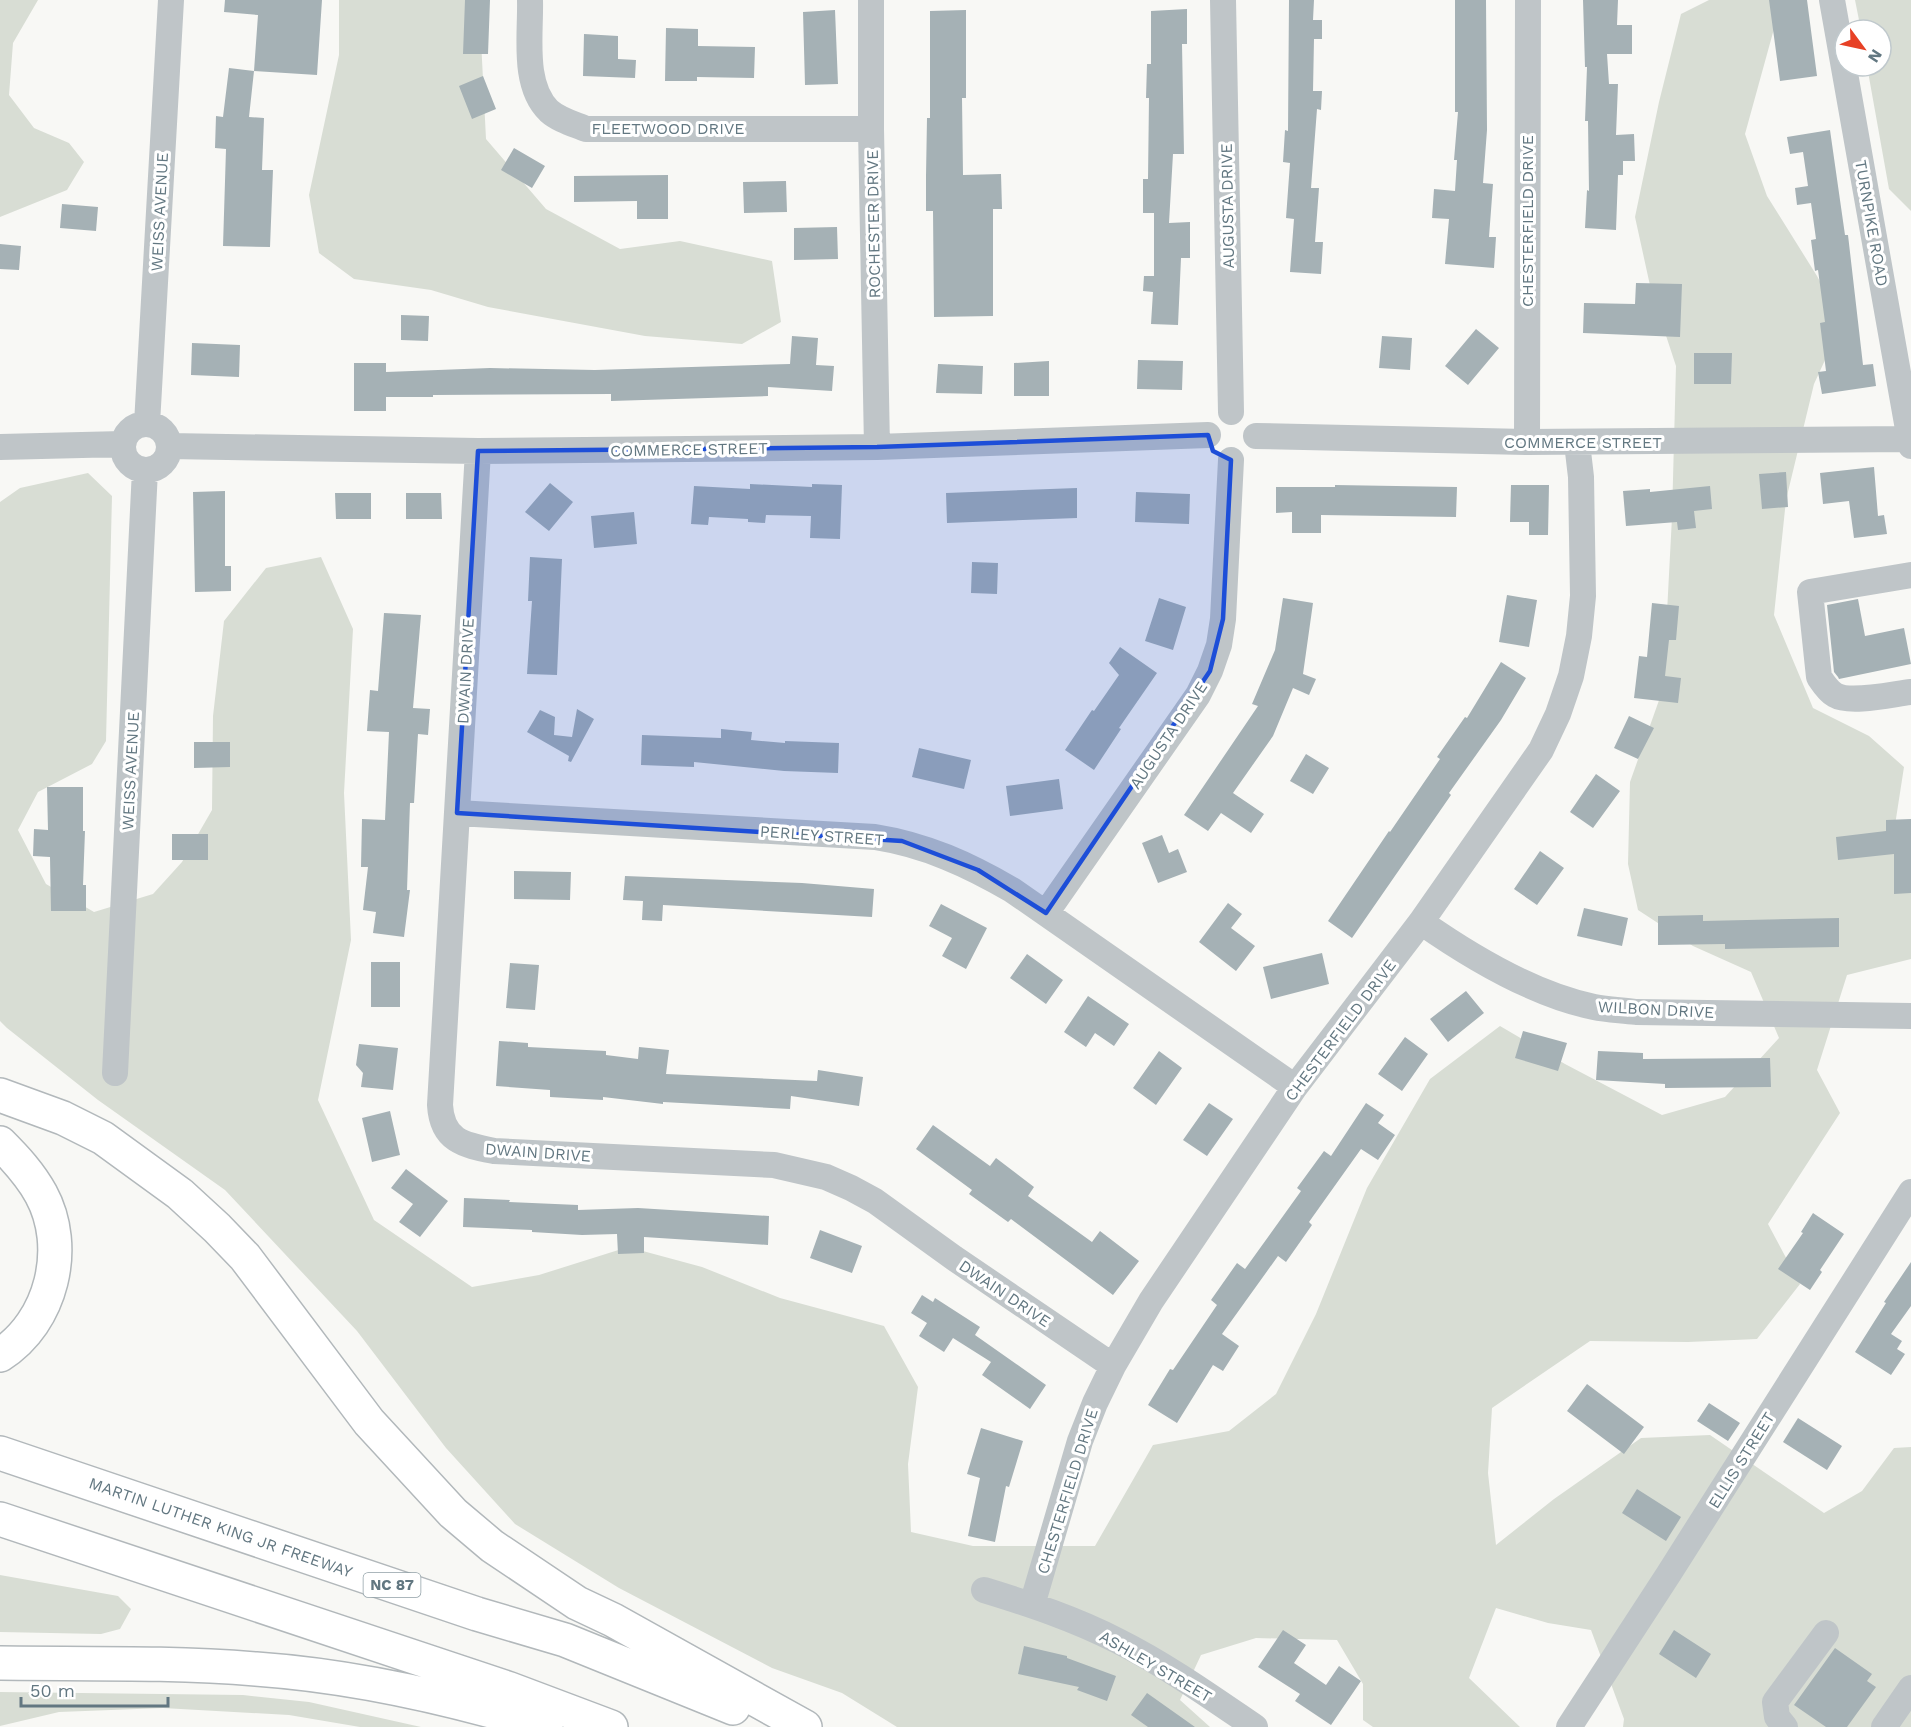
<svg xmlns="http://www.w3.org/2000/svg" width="1911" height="1727" viewBox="0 0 1911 1727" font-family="'Work Sans',sans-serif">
<rect width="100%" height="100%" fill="#f8f8f5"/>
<path fill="#d8ddd4" d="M0 0H38L13 43 9 95 34 128 69 143 84 162 67 190 0 217Z
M339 0H479L486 139 546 209 620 249 680 241 772 261 781 322 742 344 645 336 488 307 431 290 354 279 319 253 309 195 339 55Z
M1709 0H1770L1780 7 1745 134 1767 196 1817 276 1842 323 1814 384 1786 500 1774 615 1813 708 1869 736 1904 767 1893 838 1911 883V959L1847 975 1817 1070 1840 1113 1768 1224 1800 1284 1757 1339 1688 1342 1590 1341 1492 1408 1488 1473 1496 1545 1554 1499 1641 1438 1710 1435 1824 1513 1862 1491 1894 1448 1911 1447V1727H1623L1624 1719 1591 1630 1548 1623 1496 1608 1469 1678 1520 1727H1373L1363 1720V1684L1337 1640 1256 1638 1201 1655 1180 1700 1210 1727H897L842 1693 772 1668 619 1588 515 1524 446 1448 357 1331 225 1190 98 1100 7 1028 0 1021V502L20 488 88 473 112 496 106 741 92 764 38 792 18 830 46 884 94 912 153 894 182 862 212 810 213 716 224 621 266 568 321 557 353 629 344 793 351 940 318 1100 374 1220 472 1287 539 1275 628 1247 702 1267 780 1298 884 1326 918 1387 908 1464 911 1532 973 1546H1095L1153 1445 1229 1431 1276 1394 1316 1314 1367 1188 1430 1079 1500 1026 1565 1064 1662 1115 1725 1097 1779 1038 1751 972 1693 946 1638 910 1628 864 1630 782 1663 689 1672 517 1676 366 1651 290 1635 217 1659 102 1681 14Z
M1855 0H1911V211L1889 189 1867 66H1881V30H1861Z
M0 1575 118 1596 131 1609 120 1629 101 1634 0 1632Z
M0 1692 243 1695 309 1702 421 1727H360L289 1715 163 1708 59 1712 0 1726Z"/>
<path fill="#a5b1b5" d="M225 0H322L317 75 254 71 258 15 224 12Z
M465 0H490L488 54H463Z
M1289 0H1314L1313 20H1322V39H1314L1313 91H1322L1321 110 1317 109 1311 188H1319L1315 242H1323L1321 274 1290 272 1294 219 1286 218 1290 163 1283 162 1285 130 1288 131Z
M1455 0H1486L1487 130 1483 183 1493 184 1489 237H1496L1494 268 1445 264 1449 219 1432 218 1434 189 1455 191 1457 160H1454L1458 112H1455Z
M1583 0H1618L1617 25H1632V54H1607L1609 84H1618L1616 135 1634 134 1635 161H1623V175H1618L1616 230 1585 228 1587 190 1589 191 1588 121H1585L1587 67H1585Z
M1769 0H1807L1817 76 1780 81Z
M1187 9V44H1182L1184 154H1173L1169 223 1190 222V258H1181L1178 325 1151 324 1153 292 1143 291 1144 276H1154V213H1143V179H1148L1149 98H1146L1147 64H1151V11Z
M835 10 838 84 805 85 803 12Z
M966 10V98H962L963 175 1001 174 1002 209H993V316L934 317 933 211H926V176L927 118H930V11Z
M666 28 698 29V46L755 47 754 78 697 77V81H665Z
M584 34 618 36V59L636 60 635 78 583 76Z
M229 68 254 71 249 117 264 118 262 170H273L270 247 223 246 226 149 215 148 216 116 223 117Z
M483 76 496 109 472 119 459 86Z
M1830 130 1845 235H1848L1863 365 1873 364 1876 386 1822 394 1818 372 1826 371 1820 323 1825 322 1818 270 1815 271 1811 240 1816 239 1811 203 1797 205 1795 188 1808 186 1803 152 1790 154 1787 137Z
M514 148 545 166 532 188 501 170Z
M668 175V219H637V201L574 202V176Z
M786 181 787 212 744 213 743 182Z
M62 204 98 207 96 231 60 228Z
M837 227 838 259 794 260V228Z
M0 244 21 246 19 270 0 269Z
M1636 283 1682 284 1680 337 1583 333 1584 303 1635 304Z
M401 315 429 316 428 341 401 340Z
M1476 329 1499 348 1468 385 1445 366Z
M792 336 818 338 816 365 834 366 832 391 768 387V396L611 401V394L433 395V397H386V411H354V363H386V372L490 368 595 370 790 364Z
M1382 336 1412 338 1410 370 1379 368Z
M192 343 240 345 239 377 191 375Z
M1694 353H1732L1731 384H1694Z
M1138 360 1183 361 1182 390 1137 389Z
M1049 361V396H1014V363Z
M938 364 983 366 982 394 936 393Z
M1874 467 1878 516 1884 515 1887 534 1854 538 1849 501 1823 504 1820 473Z
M1786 472 1788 507 1762 509 1759 474Z
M550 483 573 502 549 531 525 512Z
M750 484 812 487V484L842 485 840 539 810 538 811 516 766 515 765 523 748 522V519L709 517 708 525 691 524 694 486 750 489Z
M1335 485 1457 487 1456 517 1321 515V533H1292V512L1276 513V487H1335Z
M1511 485H1549L1548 535H1529V522H1510Z
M1710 486 1712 509 1694 511 1696 528 1678 530 1677 522 1626 526 1623 491 1650 489V492Z
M1077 488V518L947 523 946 493Z
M225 491V566H231V591L195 592 193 492Z
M1136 492 1190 494 1189 524 1135 522Z
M335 493H371V519H336Z
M406 493H441L442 519H406Z
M634 512 637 544 594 548 591 516Z
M530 557 562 559 557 675 527 674 532 601H528Z
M972 562 998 563 997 594 971 593Z
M1507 595 1537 600 1529 647 1499 642Z
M1159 598 1186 607 1173 650 1145 641Z
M1283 598 1313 603 1303 674 1316 679 1309 695 1293 688 1273 736 1233 793 1264 814 1251 833 1221 813 1208 831 1184 815 1258 706 1252 704 1275 650Z
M1858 599 1865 636 1904 628 1911 664 1839 679 1838 677 1834 672 1827 605Z
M1652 603 1679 606 1676 640H1669L1665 676 1681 678 1678 703 1634 698 1639 656 1647 657Z
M384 613 421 615 413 708 430 709 428 735 418 734 414 803H410L407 890H410L404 937 373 933 376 912 363 910 368 867H361L362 819 385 820 389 732 367 731 370 690 378 691Z
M1120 647 1157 673 1119 728 1121 729 1094 770 1065 750 1092 710 1094 711 1119 675 1109 663Z
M1501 662 1526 678 1501 720 1449 793 1451 795 1352 938 1328 921 1389 831 1390 832 1440 759 1437 757 1465 717 1467 718Z
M577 709 594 719 571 762 568 761 569 756 527 732 540 710 555 717 554 735 572 737Z
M1629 716 1654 728 1638 759 1614 748Z
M721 729 752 732 751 740 785 743V741L839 743 838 773 784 771 694 762V767L641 765 642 735 721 738Z
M194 742H230V767L194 768Z
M919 748 971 760 964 789 912 777Z
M1306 754 1329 768 1313 794 1290 781Z
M1596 774 1620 791 1593 828 1570 812Z
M1059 779 1063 809 1010 816 1006 786Z
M47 787H83V831H85L83 885H86V911H51L50 857 33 856 34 829 48 830Z
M1911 819V893L1894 894V854L1838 860 1836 837 1886 831V820Z
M172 834H208V860H172Z
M1162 835 1169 853 1178 849 1187 872 1158 883 1142 843Z
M1540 851 1564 868 1537 905 1514 889Z
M514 871 571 872 570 900 514 899Z
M625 876 802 883 874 889 872 917 663 905 662 921 642 920 643 901 623 900Z
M1228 903 1242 914 1231 928 1255 946 1236 971 1199 942Z
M941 904 987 928 966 969 942 956 952 938 929 926Z
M1584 908 1628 918 1622 946 1577 936Z
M1703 915V921L1839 918V947L1725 949V944L1658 945V916Z
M1322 953 1329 984 1271 999 1263 967Z
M1027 954 1063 980 1046 1004 1010 978Z
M371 962H400V1007H371Z
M510 963 539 965 535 1010 506 1008Z
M1466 991 1484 1013 1448 1042 1430 1019Z
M1088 996 1129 1024 1114 1046 1095 1033 1086 1047 1064 1032Z
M1523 1031 1567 1043 1558 1071 1515 1058Z
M1405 1037 1428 1054 1402 1091 1378 1074Z
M499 1041 528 1043V1047L606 1051V1055L638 1059 639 1047 669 1050 666 1074 817 1081 818 1070 863 1077 859 1106 791 1096 790 1109 663 1102V1104L603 1097V1100L550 1097V1090L496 1086Z
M359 1044 398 1048 393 1090 361 1087 363 1073 356 1065Z
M1159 1051 1182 1068 1156 1105 1133 1088Z
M1598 1051 1643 1053V1059L1770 1058 1771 1087 1665 1088V1084L1596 1080Z
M1209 1103 1233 1119 1207 1156 1183 1140Z
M1366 1103 1384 1115 1378 1123 1395 1135 1378 1160 1361 1149 1309 1222 1312 1225 1286 1262 1278 1256 1222 1334 1239 1346 1223 1371 1213 1365 1177 1423 1148 1405 1170 1369 1173 1370 1217 1305 1211 1300 1237 1263 1245 1269 1301 1191 1297 1188 1324 1151 1331 1156Z
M390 1111 400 1155 372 1162 362 1118Z
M933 1125 990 1166 996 1158 1034 1187 1028 1196 1092 1242 1100 1231 1139 1261 1113 1295 1011 1219 1008 1222 969 1194 972 1190 916 1149Z
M406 1169 448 1201 420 1237 399 1222 413 1204 391 1188Z
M464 1198 510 1200 509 1202 578 1205V1210L638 1208 769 1216 768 1245 644 1237V1253L618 1254 617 1234 582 1235 532 1232V1230L463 1227Z
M1813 1213 1844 1234 1820 1270 1822 1272 1810 1290 1778 1269 1803 1233 1801 1232Z
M820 1230 862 1246 852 1273 810 1258Z
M1911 1262V1306L1891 1334 1902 1341 1897 1349 1905 1354 1891 1375 1855 1352 1886 1303 1884 1302Z
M922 1295 933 1302 935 1298 980 1327 975 1335 1046 1385 1030 1409 982 1375 991 1362 953 1338 944 1352 919 1336 927 1323 911 1313Z
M1587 1384 1644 1427 1624 1454 1567 1411Z
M1709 1403 1740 1423 1728 1441 1697 1421Z
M1798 1418 1842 1446 1827 1470 1783 1442Z
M981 1428 1023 1441 1009 1487 1006 1486 995 1542 968 1536 980 1478 967 1474Z
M1637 1489 1681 1517 1666 1541 1622 1513Z
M1283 1630 1306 1645 1294 1663 1326 1685 1339 1666 1361 1681 1331 1725 1295 1701 1300 1694 1258 1667Z
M1674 1630 1711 1654 1696 1678 1659 1654Z
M1024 1646 1067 1656V1658L1116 1676 1107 1701 1077 1690 1079 1687 1018 1674Z
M1835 1648 1872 1674 1867 1681 1876 1687 1847 1727H1826L1794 1705Z
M1147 1693 1195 1727H1148L1131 1715Z"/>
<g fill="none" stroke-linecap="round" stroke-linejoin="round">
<g stroke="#b2b8bb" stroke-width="36">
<path id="highway" d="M0 1095 63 1118 103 1138 180 1194 217 1228 245 1257 369 1422 453 1513 492 1546 577 1603 613 1620 805 1727
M0 1143C16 1159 30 1174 41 1194 70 1247 52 1322 0 1355
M0 1453 477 1614 565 1640 733 1708
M0 1519 510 1689 611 1727
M0 1663C85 1664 171 1662 256 1669 354 1676 452 1698 546 1727"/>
</g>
<path stroke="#bfc5c8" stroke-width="26" d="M530 0C531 34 522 85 549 111 559 120 574 124 586 129H871
M871 0V129L877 447
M1223 0 1231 412
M1832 0 1911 446
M147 424 171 0
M123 447a23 23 0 1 1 46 0a23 23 0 1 1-46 0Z
M1256 436 1527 442 1910 439
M1527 442 1528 0
M169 446 478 451 877 447 1208 435
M0 447 123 444
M478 451 440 1105C442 1141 464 1145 494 1151L774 1165 826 1177 851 1188 875 1201 954 1258 1113 1366
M1911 575 1810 592 1819 677C1823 683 1828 691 1835 695 1850 704 1893 694 1911 692
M457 813 875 837C926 845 969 865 1012 890L1295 1087
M1046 913 1198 695 1210 671 1219 645 1223 619 1231 460
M1421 922C1471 957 1535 995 1594 1007 1608 1010 1622 1010 1636 1012L1911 1016
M115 1073 145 470
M984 1590C1030 1604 1075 1619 1118 1641 1166 1665 1211 1697 1255 1727
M1032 1605 1080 1441 1095 1403 1113 1366 1151 1301 1295 1087 1421 922 1541 750 1558 714 1571 676 1579 636 1583 596 1581 477 1577 443
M1569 1727 1668 1575 1911 1192
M1785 1727 1777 1717 1775 1702 1826 1633
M1884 1727 1911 1688"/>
<use href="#highway" stroke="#fff" stroke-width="33"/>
</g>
<path fill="#1d4ed8" fill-opacity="0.2" stroke="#1d4ed8" stroke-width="4.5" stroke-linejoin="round" d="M1208 435 1213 451 1231 460 1223 619 1210 671 1046 913 978 870 902 841 457 813 478 451 877 447Z"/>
<g text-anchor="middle" stroke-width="6" stroke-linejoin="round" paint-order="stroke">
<rect fill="#fff" stroke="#91a0a7" stroke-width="1.5" x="363.5" y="1573" width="57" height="24" rx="4.5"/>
<g font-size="15" font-weight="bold" fill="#627781">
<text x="392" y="1590">NC 87</text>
</g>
<g font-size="16" fill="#627781" stroke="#fff">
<text x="668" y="134">FLEETWOOD DRIVE</text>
<text transform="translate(1227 206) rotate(-91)" y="6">AUGUSTA DRIVE</text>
<text transform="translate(159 212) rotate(-87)" y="6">WEISS AVENUE</text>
<text transform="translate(1527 221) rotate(-90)" y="6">CHESTERFIELD DRIVE</text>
<text transform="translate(1872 223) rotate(80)" y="6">TURNPIKE ROAD</text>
<text transform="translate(873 224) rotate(-91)" y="6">ROCHESTER DRIVE</text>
<text x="1583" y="448">COMMERCE STREET</text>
<text transform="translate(689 449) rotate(-1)" y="6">COMMERCE STREET</text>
<text transform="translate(465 671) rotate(-87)" y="6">DWAIN DRIVE</text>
<text transform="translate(1168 735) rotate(-56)" y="6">AUGUSTA DRIVE</text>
<text transform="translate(130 771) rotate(-87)" y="6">WEISS AVENUE</text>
<text transform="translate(822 835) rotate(4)" y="6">PERLEY STREET</text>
<text transform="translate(1656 1009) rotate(3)" y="6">WILBON DRIVE</text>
<text transform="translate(1340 1030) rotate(-53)" y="6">CHESTERFIELD DRIVE</text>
<text transform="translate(538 1152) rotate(4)" y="6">DWAIN DRIVE</text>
<text transform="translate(1005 1293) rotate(34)" y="6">DWAIN DRIVE</text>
<text transform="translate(1741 1460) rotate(-58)" y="6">ELLIS STREET</text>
<text transform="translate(1067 1491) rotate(-73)" y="6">CHESTERFIELD DRIVE</text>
<text transform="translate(221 1527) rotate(19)" y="6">MARTIN LUTHER KING JR FREEWAY</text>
<text transform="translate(1156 1666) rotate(30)" y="6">ASHLEY STREET</text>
</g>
</g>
<g transform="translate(1863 48) rotate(123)"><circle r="28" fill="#ffffff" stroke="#c0c9cd" stroke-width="1.5"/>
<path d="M0-4.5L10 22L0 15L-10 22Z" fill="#e74126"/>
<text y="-9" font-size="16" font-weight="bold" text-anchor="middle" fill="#627781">N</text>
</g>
<path d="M21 1697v9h147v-9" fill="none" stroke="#627781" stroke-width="3"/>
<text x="30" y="1697" font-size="18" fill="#627781" stroke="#ffffff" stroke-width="4.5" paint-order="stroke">50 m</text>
</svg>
